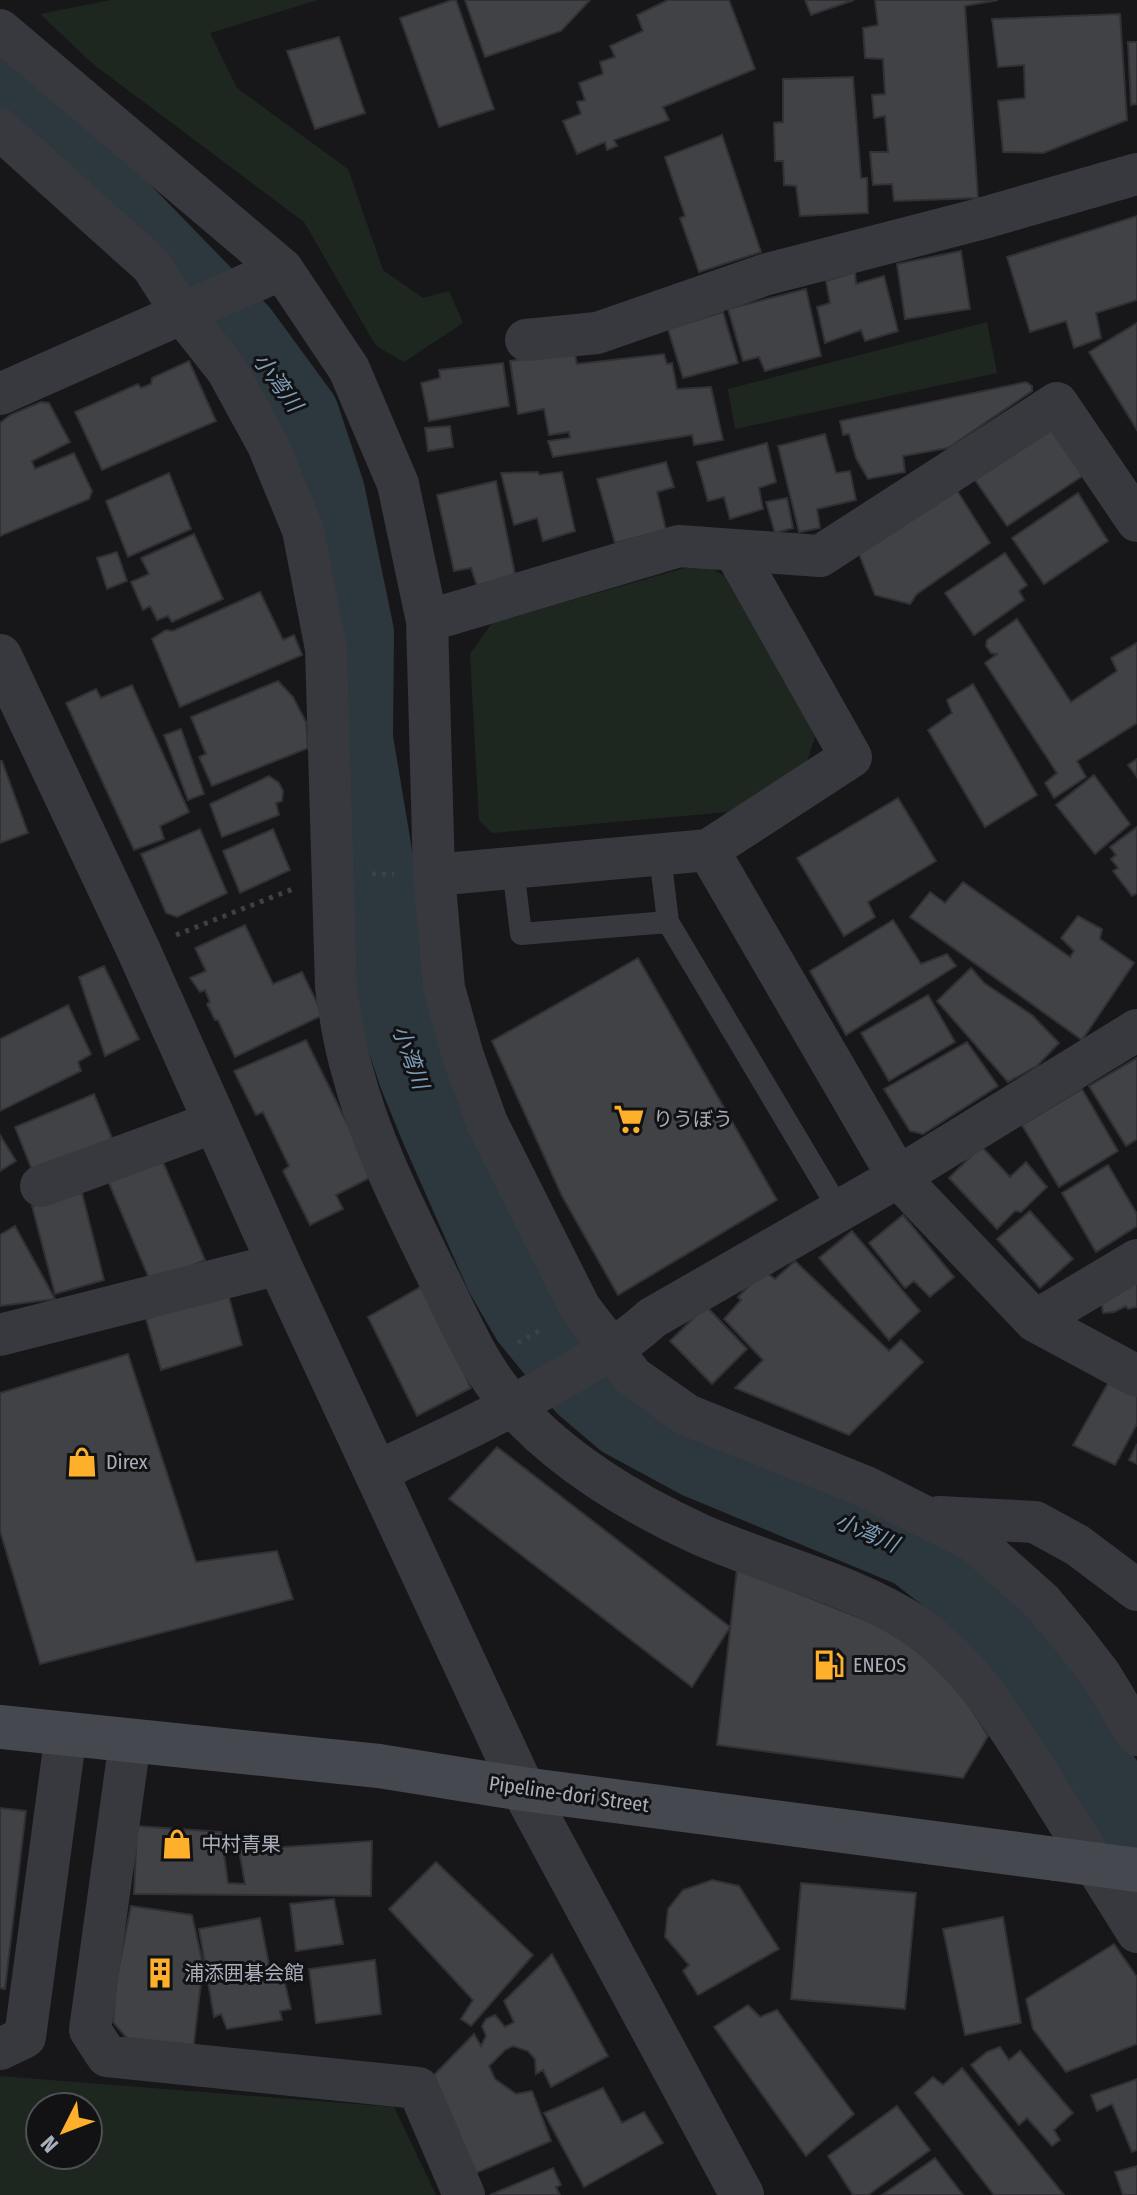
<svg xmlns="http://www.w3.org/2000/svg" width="1137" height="2195" viewBox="0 0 1137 2195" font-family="'Fira Sans Condensed','Noto Sans JP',sans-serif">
<rect width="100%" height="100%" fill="#171719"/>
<path fill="#1e271f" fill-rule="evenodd" d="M111 0H318L210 33 237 88 348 169 383 270 423 298 449 291 463 323 404 362 376 346 304 222 93 64 40 14Z
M987 322 997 373 735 429 728 389Z
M702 563 724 576 816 734 805 768 728 812 492 833 479 820 470 654 492 623Z
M0 2076 394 2107 436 2195H0ZM40 2107H88V2155H40Z"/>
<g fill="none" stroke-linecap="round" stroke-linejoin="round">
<path stroke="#2c373e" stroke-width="74" d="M0 83 242 332 302 414 328 492 357 633 356 739 382 894V947L395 1013 415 1074 437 1128 502 1275 528 1320 583 1387 623 1421 697 1461 913 1551 976 1600 1014 1640 1046 1681 1100 1772 1137 1827"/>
</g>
<path fill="#414246" stroke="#313135" stroke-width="2" d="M452 0H456L494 109 439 127 400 18Z
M465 0H590L561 31 485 57Z
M668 0H729L755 69 663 107 669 120 614 140 617 146 607 150 605 142 577 154 563 121 581 114 577 102 585 100 579 83 603 74 600 62 615 57 610 46 643 31 637 15Z
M805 0H854L811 15Z
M875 0H998L965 6 978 198 894 201 892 184 873 185 870 152H888L885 116 874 118 872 95 885 94 883 59 865 58 863 28 878 25Z
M1120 14 1127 120 1043 153 1003 152 998 101 1025 98 1024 65 998 67 992 19Z
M339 37 365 113 315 129 287 51Z
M1128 42H1137V104L1131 105Z
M853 77 861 178H867L868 213 800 216 796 186 784 185 783 161H775L774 123 783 122V79Z
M722 135 761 252 699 272 680 218 685 216 665 157Z
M1137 216V300L1096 313 1101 338 1074 348 1066 321 1030 332 1007 257Z
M961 251 970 309 905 319 897 264Z
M855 272 856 284 884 276 898 331 865 341 861 330 825 343 817 307 830 303 826 281Z
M806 289 821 356 765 371 759 357 743 361 728 309Z
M723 312 738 363 683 378 668 329Z
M1137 323V430L1089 352Z
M574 350 577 364 664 354 667 364 672 363 677 389 711 387 723 440 694 445 692 435 553 457 548 441 570 438 569 432 549 435 544 409 518 414 510 361Z
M189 361 216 421 102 470 75 412 138 384 141 388 151 384 152 378Z
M503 363 509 406 429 421 421 383 440 378 439 370Z
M1026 382 1032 386V391L948 448 903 456 905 472 868 479 856 458 849 434 843 435 840 421Z
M41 402 49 403 70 442 32 461 35 469 74 453 92 491 89 499 0 536V423L10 415Z
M450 426 453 447 428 451 425 428Z
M1056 426 1087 473 1007 526 975 480Z
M825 434 836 473 850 471 856 500 817 509 820 528 799 532 778 446Z
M767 443 776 482 759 488 763 509 730 519 724 497 708 501 697 462Z
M666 462 674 487 657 492 666 530 615 543 597 479Z
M538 472 539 475 562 472 575 531 543 541 537 518 514 525 501 473Z
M169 473 191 529 128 557 106 501Z
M496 481 515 574 477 586 471 568 454 571 437 495Z
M956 489 990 543 917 594 910 604 875 595 859 554Z
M1078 493 1108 541 1044 584 1012 538Z
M787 498 793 528 775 533 766 502Z
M194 534 223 599 172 622 168 616 157 620 150 606 143 610 131 582 149 574 141 558Z
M117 552 127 581 107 589 97 558Z
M1005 553 1027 585 1019 591 1024 600 974 635 945 593Z
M260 592 283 640 294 635 302 655 180 707 152 639 166 630 173 631Z
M1017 619 1071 702 1117 671 1111 658 1137 643V723L1077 761 1086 777 1054 798 1045 783 1057 773 985 663 997 654 991 653 986 646 987 640Z
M278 681 293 697 306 722 308 748 212 786 199 757 206 754 191 717Z
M973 684 1037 795 985 827 928 730 952 713 947 700Z
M132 685 189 812 160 826 164 839 134 850 66 703 96 689 101 698Z
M181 729 204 794 188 800 164 735Z
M1137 759V777L1128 765Z
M0 761H2L28 833 0 843Z
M1094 775 1130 824 1095 854 1056 805Z
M269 776 279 783 283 791 282 801 276 803 279 815 222 837 210 804Z
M898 798 936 861 868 902 875 917 844 936 797 858Z
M1137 827V893L1132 896 1113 871 1118 868 1111 859 1116 855 1110 847Z
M200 829 227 893 177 917 166 913 141 854Z
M273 829 290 870 240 893 223 851Z
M963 882 1070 957 1074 951 1061 938 1078 916 1102 929 1100 939 1134 963 1082 1040 910 917 930 892 945 903Z
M893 920 921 964 947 954 956 966 846 1035 810 971Z
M245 925 273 984 302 972 323 1015 235 1057 218 1020H215L207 1004 210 1002 205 990 200 992 190 978 206 971 195 948Z
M638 958 777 1200 618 1295 562 1196 492 1041Z
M104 966 139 1039 105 1056 79 977Z
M971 968 984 983 1032 1015 1059 1043 1037 1066 1008 1082 937 1001Z
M928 995 955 1042 889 1081 861 1033Z
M68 1005 91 1054 78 1062 81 1071 0 1111V1039Z
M306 1040 373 1176 336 1195 343 1209 310 1225 283 1171 289 1166 263 1112 256 1115 234 1071Z
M967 1042 998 1086 923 1134 910 1131 884 1089Z
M1137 1058V1139L1126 1146 1089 1086Z
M1082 1089 1118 1151 1059 1187 1022 1125Z
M94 1094 114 1143 34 1175 15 1127Z
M0 1135 16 1161 0 1171Z
M981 1146 1010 1177 1026 1162 1047 1187 1021 1212 1015 1211 997 1229 949 1178Z
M162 1160 205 1260 151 1283 108 1181Z
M1108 1165 1137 1214V1226L1096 1252 1062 1193Z
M82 1193 104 1280 55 1294 32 1206Z
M1030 1211 1073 1259 1040 1288 997 1239Z
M903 1215 954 1277 930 1297 914 1281 905 1288 869 1243Z
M15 1226 55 1299 0 1306V1235Z
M852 1231 920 1311 889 1340 819 1258Z
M795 1261 889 1351 901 1340 923 1362 849 1435 735 1388 763 1360 724 1319 741 1300 738 1297 764 1271 775 1279Z
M1137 1270V1307L1128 1309 1126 1306 1114 1312 1103 1313 1100 1292Z
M424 1285 471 1388 417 1416 368 1317Z
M227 1290 242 1345 161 1370 146 1319Z
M706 1306 747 1349 712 1384 670 1341Z
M128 1354 196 1562 277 1551 293 1599 40 1664 0 1531V1393Z
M1111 1378 1137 1393V1424L1115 1465 1073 1445Z
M1137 1444V1464L1129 1460Z
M497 1447 730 1627 692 1687 449 1499Z
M737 1569 903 1635 962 1694 988 1736 963 1778 717 1745Z
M0 1808 26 1811 5 1989 0 1988Z
M137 1826 221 1832 228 1883 245 1884 239 1850 372 1841 371 1896 134 1894Z
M436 1862 533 1955 471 2026 461 2019 473 2000 389 1909Z
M712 1880 739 1886 779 1949 698 1995 683 1971 689 1965 665 1937 668 1909 683 1890Z
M801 1883 916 1893 905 2009 791 1999Z
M334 1899 343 1944 296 1951 290 1904Z
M131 1906 192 1915 203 1965 193 2051 131 2043 113 2022 116 1981Z
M1003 1917 1021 2023 965 2035 943 1929Z
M260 1918 271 1975H283L291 2009 280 2011 282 2020 227 2029 221 2014 214 2017 199 1929Z
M1114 1944 1137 1977V2044L1066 2072 1033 2029 1026 1999Z
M552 1954 608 2056 551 2087 543 2070 536 2074 535 2059 528 2051 513 2046 505 2050 489 2066 495 2079 516 2094 532 2091 551 2141 476 2173 432 2077 474 2034 481 2046 486 2036 482 2026 486 2019 495 2015 505 2027 514 2022 504 2001Z
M375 1960 381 2014 316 2023 309 1969Z
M748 2005 760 2017 777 2010 854 2114 806 2156 714 2027Z
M1000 2047 1009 2060 1020 2051 1073 2113 1054 2130 1060 2140 1052 2146 1027 2118 1019 2125 971 2065 987 2052Z
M962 2068 1064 2195H994L915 2093 933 2077 943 2085Z
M1137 2079V2150L1132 2152 1112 2104 1097 2111 1091 2095Z
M603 2088 622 2123 644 2112 663 2143 584 2187 544 2113Z
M897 2106 930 2150 868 2195H853L828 2156Z
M935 2158 963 2195H882Z
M1137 2166V2195H1123L1115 2172Z
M553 2168 561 2185 556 2187 560 2195H490Z"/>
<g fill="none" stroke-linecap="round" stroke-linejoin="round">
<path stroke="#3d4045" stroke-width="5" stroke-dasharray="4 6" stroke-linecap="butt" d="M372 874H394
M176 935 293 889
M518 1343 544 1328"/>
<path stroke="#37393e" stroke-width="22" d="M660 855 668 922 840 1211
M513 868 521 934 668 922"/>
<path stroke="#37393e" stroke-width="42" d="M0 30 282 269 349 369 398 484 427 621 434 875 444 988 463 1056 487 1123 580 1308 633 1377 687 1415 866 1487 975 1542 1042 1602 1073 1639 1100 1674 1137 1735
M0 129 152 266 182 313 227 370 268 445 303 530 326 649 336 987C340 1015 344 1043 352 1070 371 1144 407 1213 440 1281 461 1324 480 1369 512 1405 563 1462 630 1502 699 1534 768 1565 854 1584 916 1626 977 1668 1015 1737 1054 1799 1081 1843 1109 1887 1137 1932
M526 340 597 333 764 275 980 219 1137 174
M0 394 282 269
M427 621 679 546 820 556 1057 403 1137 521
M708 850 898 1177 1035 1321 1137 1376
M434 875 708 850 851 757 734 550
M41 1186 215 1122
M1035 1321 1137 1260
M0 1335 279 1264
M376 1472C438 1443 500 1414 559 1380 592 1361 624 1344 652 1318L898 1177 1137 1030
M939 1517 1035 1522 1077 1545 1137 1590
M130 1741 90 2030 107 2056 418 2088 464 2195
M0 2049 25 2037 66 1733"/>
<path stroke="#37393e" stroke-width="44" d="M0 656 138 949 279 1264 523 1789 742 2195"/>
<path stroke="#45484e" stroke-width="44" d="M0 1727 379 1766 523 1789 1056 1859"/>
<path stroke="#45484e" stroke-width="44" d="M1056 1859 1137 1870"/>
</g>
<defs>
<g id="supermarket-bare" transform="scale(2.4)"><path d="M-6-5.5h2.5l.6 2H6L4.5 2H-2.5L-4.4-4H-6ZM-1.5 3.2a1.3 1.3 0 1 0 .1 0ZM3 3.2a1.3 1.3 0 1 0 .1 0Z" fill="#feb02a" stroke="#121214" stroke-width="2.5" paint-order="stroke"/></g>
<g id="shop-bare" transform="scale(2.4)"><path d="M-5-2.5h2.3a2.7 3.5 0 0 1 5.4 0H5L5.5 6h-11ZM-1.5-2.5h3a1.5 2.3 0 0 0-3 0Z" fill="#feb02a" stroke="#121214" stroke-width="2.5" paint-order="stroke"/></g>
<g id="fuel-bare" transform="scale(2.4)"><path d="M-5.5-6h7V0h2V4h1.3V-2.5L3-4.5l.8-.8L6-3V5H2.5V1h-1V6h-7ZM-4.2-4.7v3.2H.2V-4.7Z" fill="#feb02a" stroke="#121214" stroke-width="2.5" paint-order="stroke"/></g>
<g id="building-bare" transform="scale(2.4)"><path d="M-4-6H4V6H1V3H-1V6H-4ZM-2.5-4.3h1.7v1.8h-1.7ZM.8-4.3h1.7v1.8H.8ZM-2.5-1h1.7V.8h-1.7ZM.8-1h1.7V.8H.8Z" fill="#feb02a" stroke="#121214" stroke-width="2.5" paint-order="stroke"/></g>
</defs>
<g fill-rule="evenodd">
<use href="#supermarket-bare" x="629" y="1119"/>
<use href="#shop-bare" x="82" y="1462"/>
<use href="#fuel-bare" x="829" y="1665"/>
<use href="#shop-bare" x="177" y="1844"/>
<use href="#building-bare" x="160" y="1973"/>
</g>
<g text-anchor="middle" stroke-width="6" stroke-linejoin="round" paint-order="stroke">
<g font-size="20" fill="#a8aeba" stroke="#121214" text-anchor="start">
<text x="653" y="1126">りうぼう</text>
<text x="106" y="1469">Direx</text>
<text x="853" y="1672">ENEOS</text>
<text x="201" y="1851">中村青果</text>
<text x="184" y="1980">浦添囲碁会館</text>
</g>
<g font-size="20" fill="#a8aeba" stroke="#121214">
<text transform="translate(569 1794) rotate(8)" y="7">Pipeline-dori Street</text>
</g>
<g font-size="22" font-style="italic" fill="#7d9eb7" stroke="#121214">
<text transform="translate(278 382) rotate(54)" y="8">小湾川</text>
<text transform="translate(411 1057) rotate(70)" y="8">小湾川</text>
<text transform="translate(867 1532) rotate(23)" y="8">小湾川</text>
</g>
</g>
<g transform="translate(64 2131) rotate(228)"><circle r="38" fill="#121214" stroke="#4e5056" stroke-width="2"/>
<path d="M0-6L14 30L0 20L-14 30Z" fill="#feb02a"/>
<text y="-12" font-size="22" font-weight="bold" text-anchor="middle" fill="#a8aeba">N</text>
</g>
</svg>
